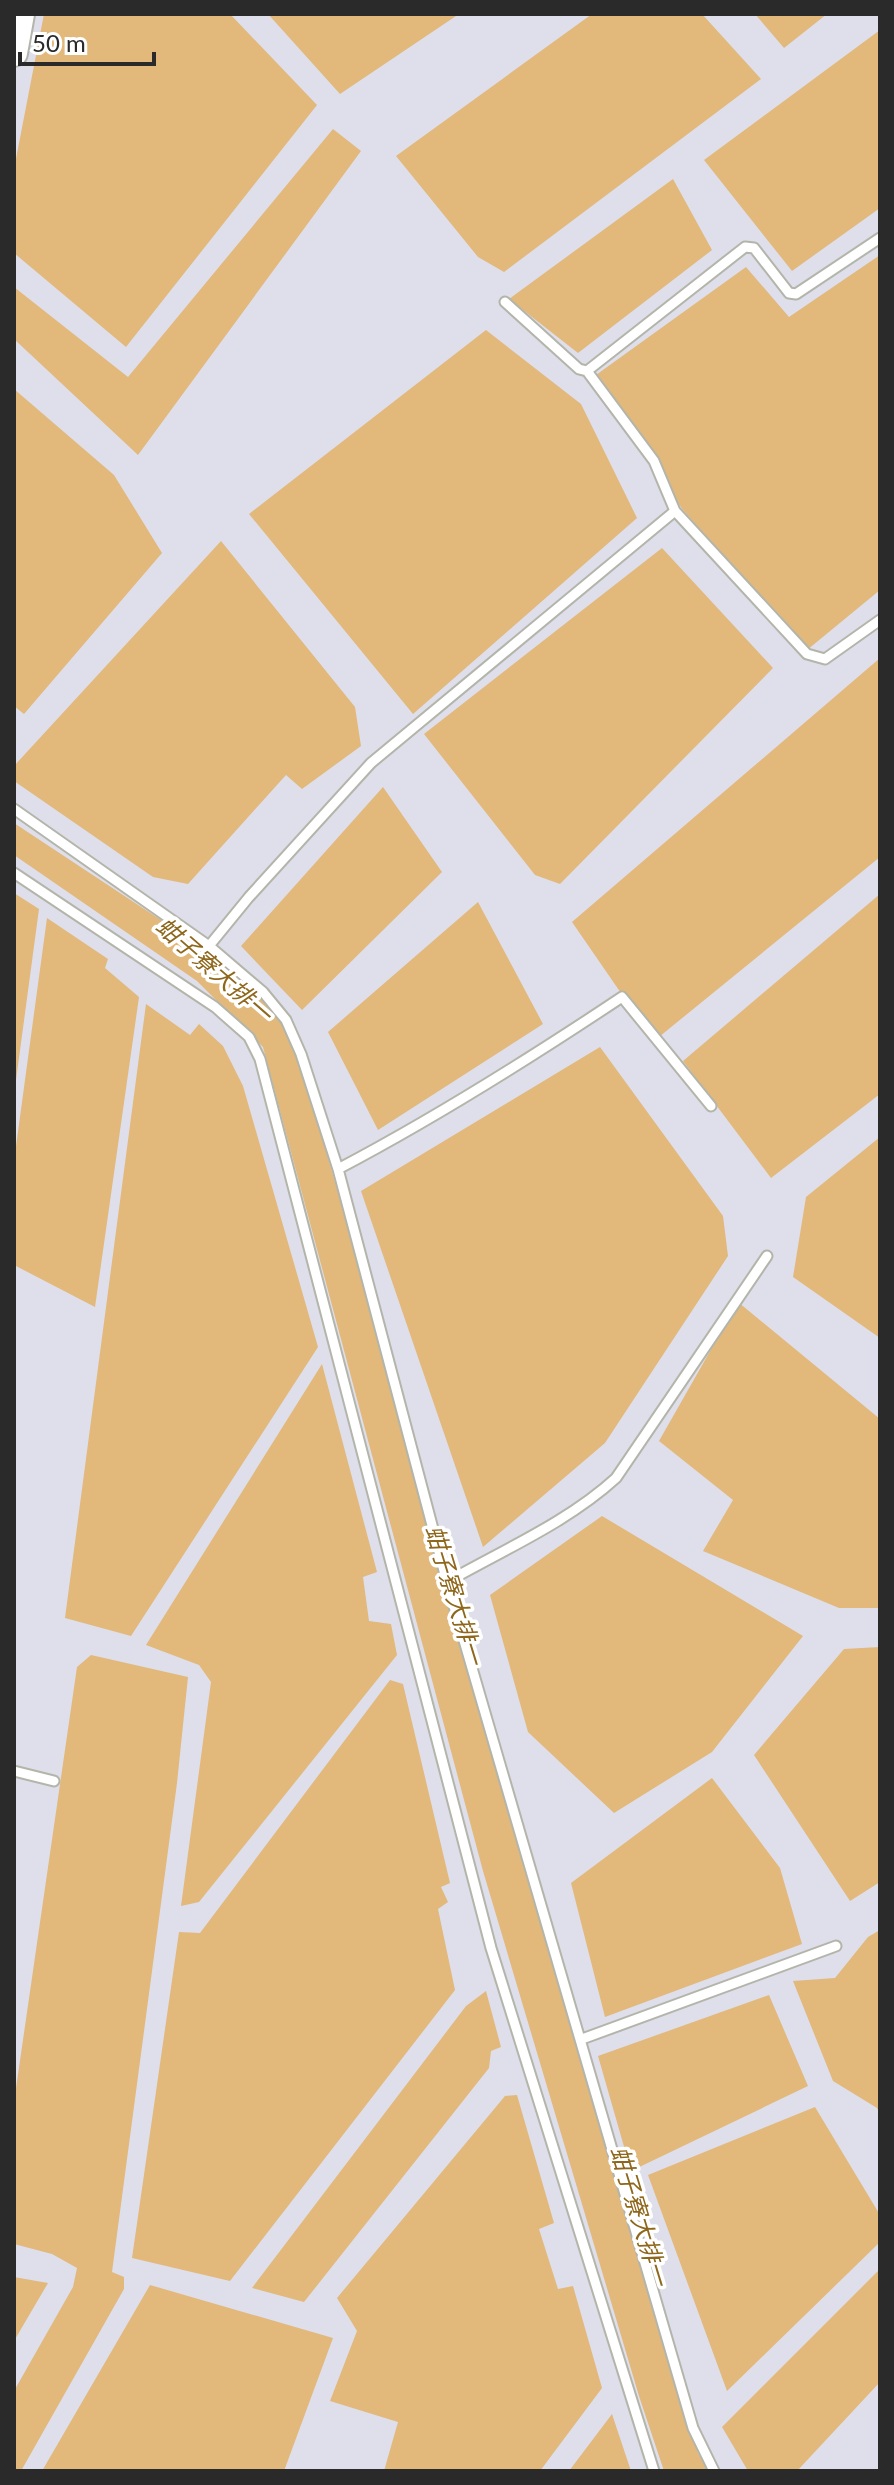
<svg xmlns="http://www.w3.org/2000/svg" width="894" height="2485" viewBox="0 0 894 2485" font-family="Lato,'Noto Sans TC',sans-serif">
<rect width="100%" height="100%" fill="#dedfeb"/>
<path fill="#e2b87b" d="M44 14H230L317 105 126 347 14 253V169Z
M268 14H459L340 94Z
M592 14H702L761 79 504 272 478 257 396 156Z
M755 14H827L784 48Z
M880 30V208L792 271 704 160Z
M333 129 361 151 138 455 14 339V287L128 377Z
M673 179 712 250 578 353 509 299Z
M880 255V590L807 650 683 510 589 380 746 267 789 317Z
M486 330 581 404 637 518 413 714 249 514Z
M14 389 114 475 162 553 24 714 14 706Z
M221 541 355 707 361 746 302 789 286 775 188 884 153 877 14 781V766Z
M662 548 773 668 560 884 535 875 424 734Z
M880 658V857L654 1041 572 922Z
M383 787 442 872 302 1010 241 946Z
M14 823 223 961 269 1002 297 1049 698 2453 708 2471H664L639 2396 483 1871 263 1047 197 981 14 855Z
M14 893 39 909 14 1095Z
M880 894V1094L771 1178 683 1061Z
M478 902 543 1024 378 1130 328 1032Z
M47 918 108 959 105 968 139 997 95 1307 14 1265V1161Z
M146 1004 190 1035 199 1024 223 1046 243 1086 318 1347 131 1636 65 1618Z
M600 1047 723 1216 728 1256 605 1443 483 1547 361 1191Z
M880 1137V1338L793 1277 806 1197Z
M738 1302 880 1419V1608H839L703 1551 733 1500 659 1441Z
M322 1364 377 1572 363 1577 369 1621 391 1624 397 1655 199 1902 181 1906 211 1682 199 1665 146 1645Z
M602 1516 803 1636 712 1752 614 1813 528 1732 490 1595Z
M880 1647V1882L850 1901 754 1755 844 1649Z
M91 1655 188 1677 177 1783 112 2272 124 2277V2289L21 2471H14V2391L73 2287 77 2268 52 2254 14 2244V2102L77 1667Z
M390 1680 403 1684 450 1883 441 1887 448 1902 438 1909 455 1990 230 2281 132 2258 179 1932 200 1933Z
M712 1778 780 1868 802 1944 605 2017 571 1883Z
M880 1930V2114L877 2108 833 2081 793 1981 835 1978 868 1937Z
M486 1991 501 2047 491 2051 489 2068 304 2302 252 2288 466 2006Z
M769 1995 808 2086 631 2171 598 2056Z
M517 2095 554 2223 539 2229 558 2289 573 2286 602 2388 540 2471H384L398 2422 330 2401 357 2331 337 2298 505 2096Z
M815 2107 880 2215V2242L727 2391 648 2175Z
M880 2269V2382L797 2471H748L722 2427Z
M14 2277 48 2283 14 2341Z
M150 2285 333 2338 284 2471H42Z
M612 2414 631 2471H569Z"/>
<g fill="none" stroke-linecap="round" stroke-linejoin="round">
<g stroke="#b4b5aa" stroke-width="13">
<path id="lane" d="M505 302 579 369 587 371 745 247 754 248 789 293 796 294 880 238
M675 511 807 654 825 659 880 620
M14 809 209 946 263 992 286 1020 301 1054 338 1169 447 1582 693 2428 714 2471
M14 873 215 1007 249 1037 260 1059 491 1948 654 2471
M209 946 249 897 371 763 675 511 654 461 587 371
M338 1169C437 1117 529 1059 622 997L711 1106
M447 1582C503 1550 568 1522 616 1478L767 1256
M14 1771 54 1781
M582 2039 836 1946"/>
</g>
<g stroke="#b4b5aa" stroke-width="30">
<path id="secondary" d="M14 53 21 14"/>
</g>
<use href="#lane" stroke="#fff" stroke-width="9"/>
<use href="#secondary" stroke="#fff" stroke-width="26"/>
</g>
<g text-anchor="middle" stroke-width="7" stroke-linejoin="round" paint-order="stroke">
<g font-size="24" font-style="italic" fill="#8e671b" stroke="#fff">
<text transform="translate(214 970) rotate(41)" y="8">蚶子寮大排一</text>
<text transform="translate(454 1595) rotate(73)" y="8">蚶子寮大排一</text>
<text transform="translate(639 2216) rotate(73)" y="8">蚶子寮大排一</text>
</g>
</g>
<rect width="894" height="2485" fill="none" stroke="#2a2a2a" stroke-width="32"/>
<path d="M20 52v12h134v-12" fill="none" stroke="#2a2a2a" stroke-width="4"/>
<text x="32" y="52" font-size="24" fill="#2a2a2a" stroke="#ffffff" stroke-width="6" paint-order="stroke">50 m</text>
</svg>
